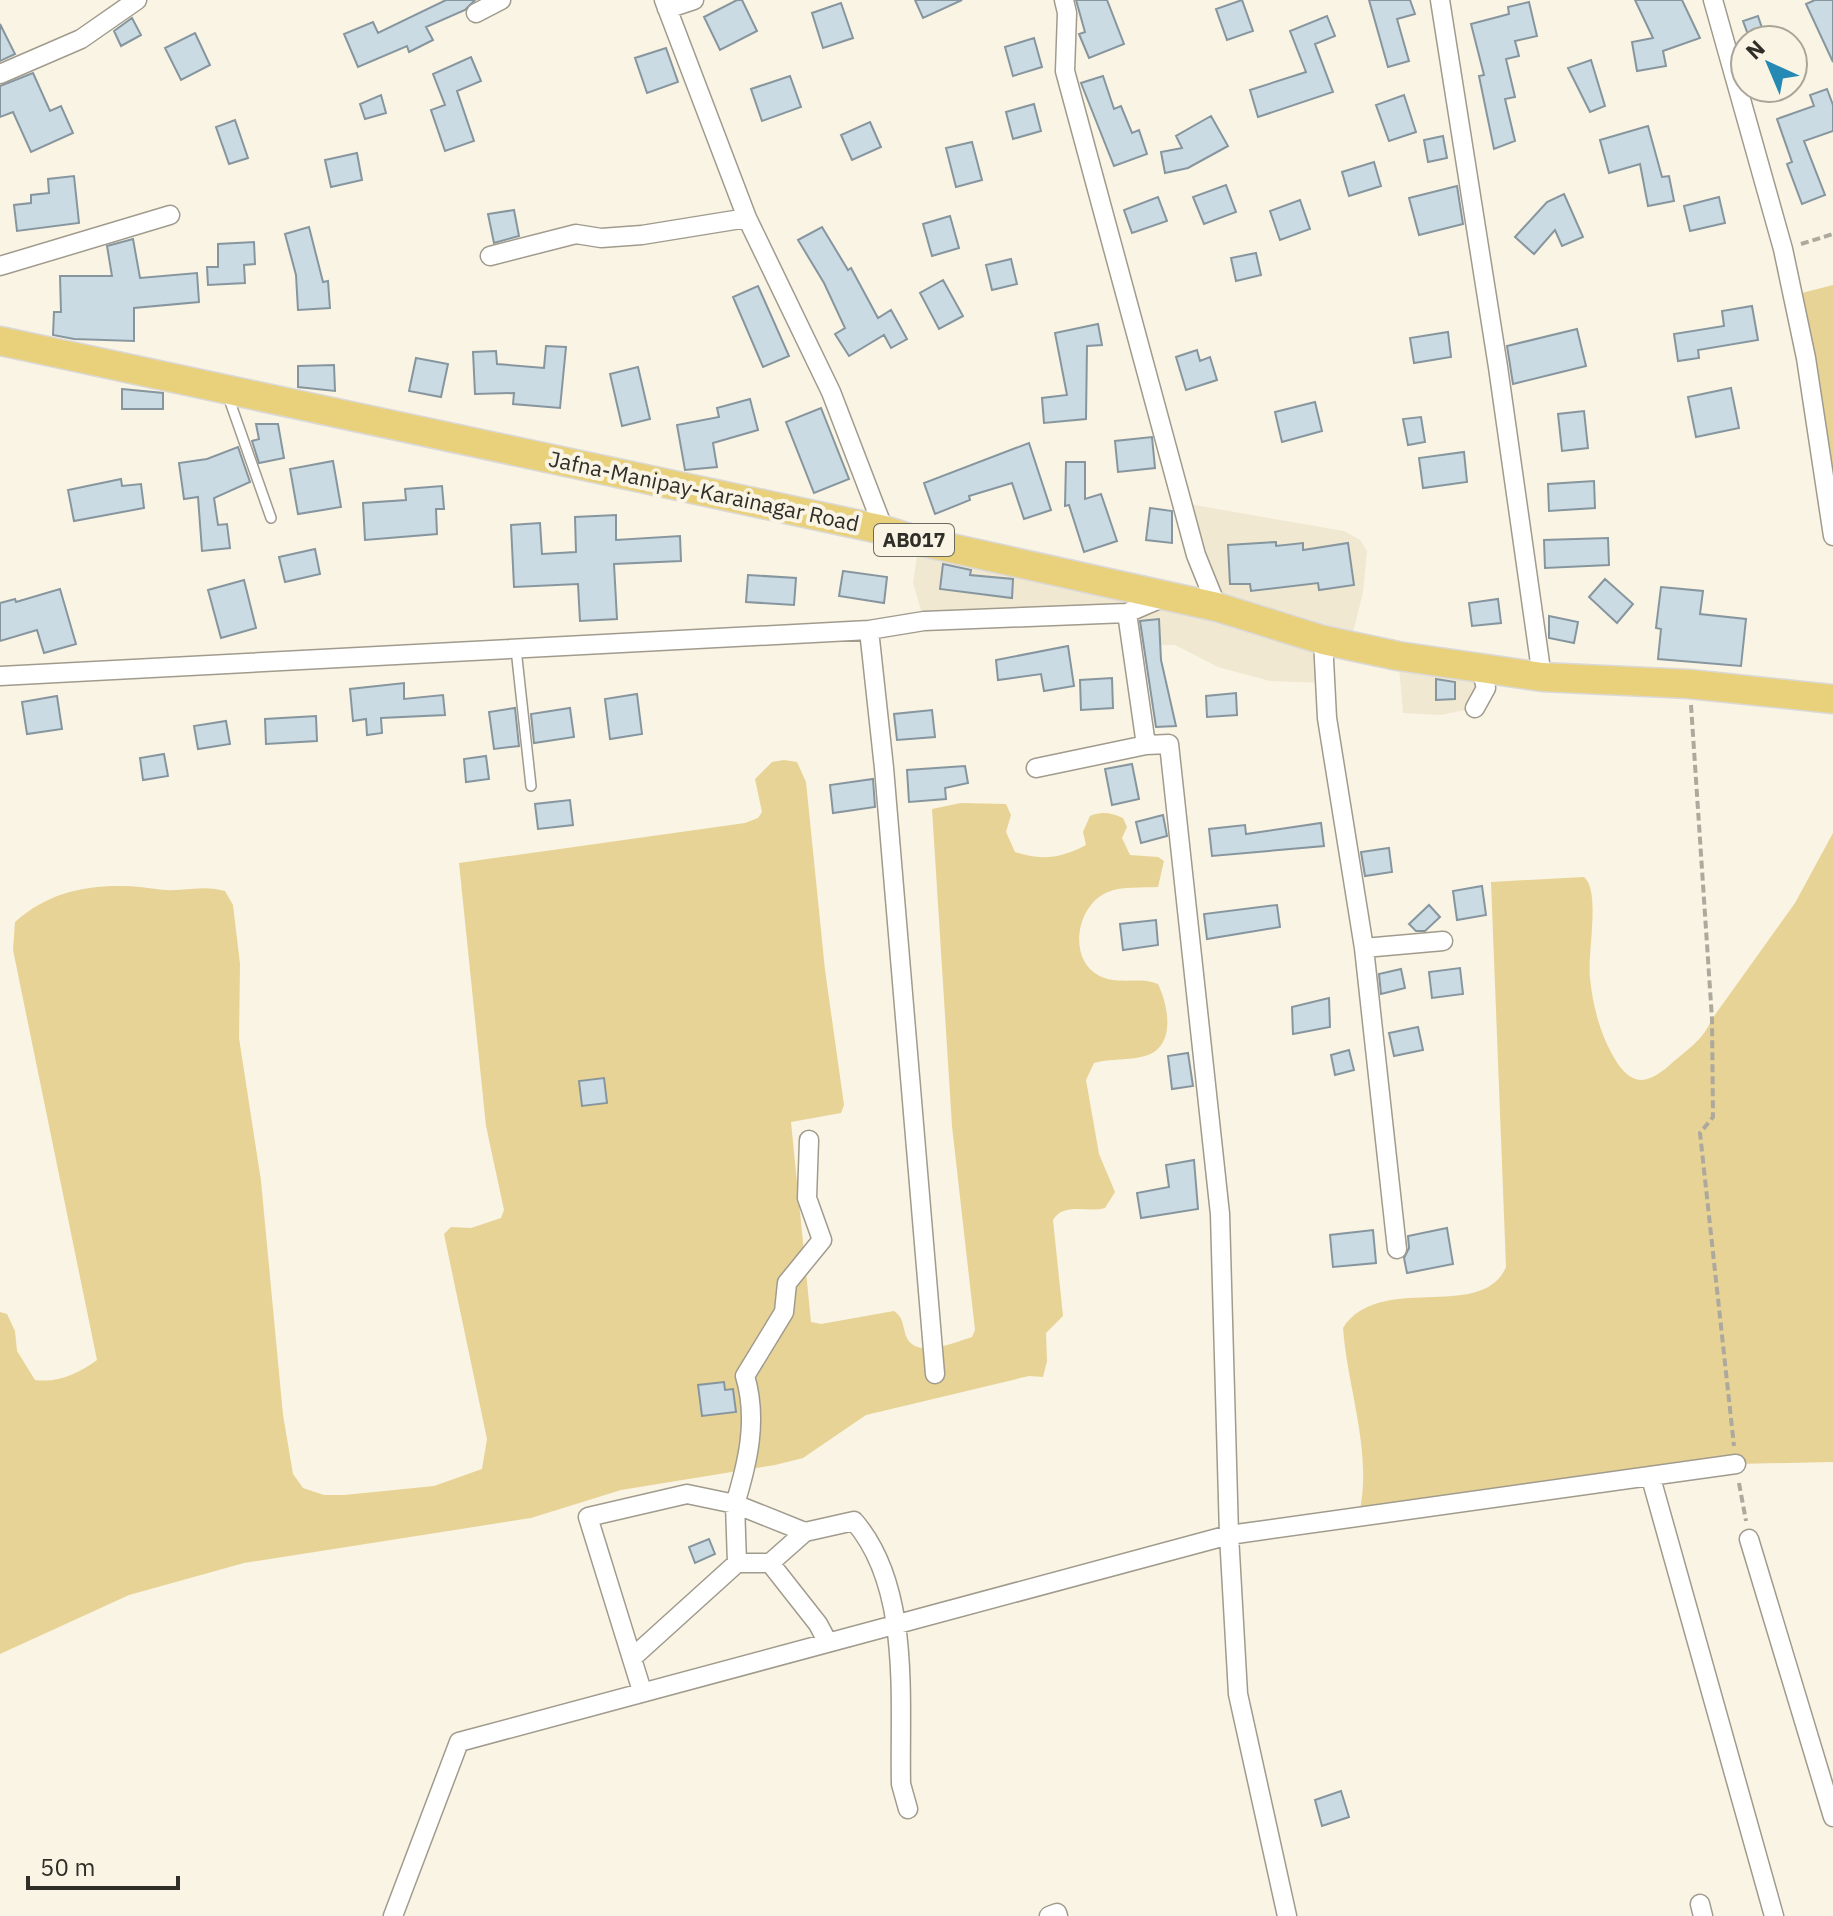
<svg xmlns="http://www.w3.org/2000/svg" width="1833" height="1916" viewBox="0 0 1833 1916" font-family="'IBM Plex Sans',sans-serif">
<rect width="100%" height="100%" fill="#f9f4e4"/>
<path fill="#f0e8d1" d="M1183 503 1344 531 1360 540 1367 551 1363 592 1350 645 1323 640 1324 683 1270 681 1218 667 1175 645H1134L1127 613 924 621 913 583 919 541 1216 607Z
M1398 656 1480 665 1475 708 1441 715 1403 713Z"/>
<path fill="#e8d396" d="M1833 285V536L1790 296Z
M784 760 797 762 806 782 825 970 844 1105 841 1113 791 1122 811 1322 821 1324 894 1311C905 1319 902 1327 907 1338 917 1359 956 1342 972 1337L975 1330 952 1126 932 809 961 803 1006 804 1011 815 1006 832 1015 852C1039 861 1063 858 1086 845L1083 832 1090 816C1103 811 1110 813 1123 818L1127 827 1122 838 1130 855 1158 857 1164 861 1158 887C1143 888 1122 886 1108 892 1077 904 1067 958 1098 975 1117 986 1139 976 1158 984 1169 1007 1176 1047 1145 1056 1128 1061 1111 1058 1094 1063L1086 1080 1099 1154 1115 1192 1105 1208C1087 1213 1064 1202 1053 1220L1063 1316 1046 1333 1047 1361 1043 1377 1029 1376 866 1415 803 1458 775 1465 621 1490 531 1518 244 1563 129 1595 0 1654V1312L7 1314 15 1331 17 1351 35 1380C58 1383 78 1374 97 1360L13 950 15 922C46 894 83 885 125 886 142 886 159 891 176 890 194 889 206 886 225 891L233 905 240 964 239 1038 261 1181 283 1415 293 1474 303 1488 324 1495H344L434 1486 482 1469 487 1439 444 1234 451 1227 471 1228 501 1218 504 1210 486 1126 459 863 745 823 758 818 762 812 755 779 772 762Z
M1833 833V1462L1736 1464 1359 1515C1373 1452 1348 1392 1343 1328 1380 1271 1482 1323 1506 1267L1491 882 1584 877C1601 891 1587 954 1590 978 1593 1008 1601 1038 1618 1064 1636 1090 1653 1080 1672 1063 1689 1048 1703 1040 1712 1019L1795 903Z"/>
<path fill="#cbdbe4" stroke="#87969e" stroke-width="2" d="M446 0H475L465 10 426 27 433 40 409 52 407 46 358 67 344 34 373 22 378 33Z
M737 0H742L757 31 720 50 704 17Z
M915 0H962L923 18Z
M1076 0H1107L1124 44 1089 58 1079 34 1085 32Z
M1242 0 1253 31 1227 40 1216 9Z
M1369 0H1410L1415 14 1397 19 1409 61 1388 67Z
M1635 0H1682L1700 38 1663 51 1666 66 1637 71 1632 42 1653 38Z
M1815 0H1833V62L1806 4Z
M1529 2 1537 36 1515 41 1519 56 1506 59 1515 97 1505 99 1515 141 1494 149 1479 76 1484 75 1471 24 1509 14 1508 7Z
M841 3 853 38 823 48 812 13Z
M1327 16 1335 36 1315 44 1333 92 1258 117 1250 90 1306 72 1290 31Z
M1758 16 1766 40H1750L1743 21Z
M132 18 141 35 121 46 114 31Z
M0 24 15 54 0 61Z
M195 33 210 65 181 80 165 48Z
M1034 38 1042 67 1013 76 1005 47Z
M666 48 678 82 647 93 635 58Z
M471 57 481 81 457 91 474 141 445 151 431 110 445 105 433 74Z
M1591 60 1605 106 1590 112 1568 68Z
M33 73 50 111 61 106 73 133 31 152 13 112 0 117V86Z
M790 76 801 107 762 121 751 89Z
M1103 76 1114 109 1121 106 1132 133 1139 130 1147 154 1114 166 1081 83Z
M1827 89 1833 105V131L1804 141 1825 195 1802 204 1787 164 1792 162 1777 119 1814 106 1810 95Z
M381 95 386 113 365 119 360 104Z
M1404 95 1416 132 1389 141 1376 105Z
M1034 104 1041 131 1013 139 1006 112Z
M1211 116 1228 146 1188 168 1165 173 1161 152 1182 148 1176 136Z
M235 120 248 158 229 164 216 127Z
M870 122 881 147 852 160 841 135Z
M1648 126 1662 177 1669 176 1674 201 1648 206 1640 164 1609 173 1600 140Z
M1443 136 1447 158 1428 162 1424 140Z
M972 142 982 180 956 187 946 148Z
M357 153 362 180 331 187 325 160Z
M1374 162 1381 186 1349 196 1342 172Z
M74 176 79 223 17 231 14 205 31 203V195L49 193 48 179Z
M1226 185 1236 212 1204 224 1193 197Z
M1457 186 1463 224 1419 235 1409 198Z
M1564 194 1583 237 1562 246 1555 230 1534 254 1515 237 1547 202Z
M1158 197 1167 221 1132 233 1124 210Z
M1719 197 1725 223 1690 231 1684 206Z
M1300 200 1310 229 1280 240 1270 211Z
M514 210 519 236 494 243 488 214Z
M950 216 959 248 932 256 923 224Z
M309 227 323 282 328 281 330 308 298 310 296 275 285 234Z
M822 227 848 270 851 268 878 318 891 310 907 339 891 348 884 335 849 356 835 334 845 328 824 283 798 240Z
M133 239 140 278 197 273 199 302 134 308V341L74 339 53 335 54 312H61L60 276H112L107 246Z
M254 242 255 264 244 265 245 283 208 285 207 267H218V244Z
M1256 253 1261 275 1236 281 1231 258Z
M1011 259 1017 284 992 290 986 265Z
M943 280 963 316 939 329 920 293Z
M758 286 789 356 763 367 733 297Z
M1752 306 1758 340 1698 350 1699 358 1678 361 1674 334 1724 326 1722 311Z
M1098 324 1102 345 1087 346 1086 419 1044 423 1042 398 1067 395 1055 333Z
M1577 329 1586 366 1513 384 1507 346Z
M1448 332 1451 357 1414 363 1410 338Z
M546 346 566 347 560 408 513 404 514 393 475 394 473 352 496 351 497 364 544 368Z
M1197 350 1200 361 1210 357 1217 380 1186 390 1176 357Z
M416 358 448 364 441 397 409 391Z
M334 365 335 391 298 387V366Z
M638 367 650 419 622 426 610 374Z
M1731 388 1739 428 1696 437 1688 397Z
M122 389 163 393V409H122Z
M750 399 758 430 713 443 717 467 685 470 677 425 719 417 717 408Z
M1315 402 1322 431 1282 442 1275 412Z
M821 408 849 479 814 493 786 422Z
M1584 411 1588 448 1562 451 1558 414Z
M1421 417 1425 442 1408 445 1403 419Z
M256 424H278L284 458 259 463 252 441 259 439Z
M1152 437 1155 468 1118 472 1115 441Z
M1029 443 1051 510 1024 519 1012 483 969 496 970 500 935 514 924 483Z
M238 447 250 482 214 498 218 525 227 524 230 548 202 551 198 497 184 499 179 463 207 459Z
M1464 452 1467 482 1423 488 1419 458Z
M333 461 341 507 298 514 290 469Z
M1066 462H1085V499L1101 494 1117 541 1084 552 1069 505 1065 506Z
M121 479 122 486 141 484 144 508 74 521 68 490Z
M1594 481 1595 508 1549 511 1548 484Z
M442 486 444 509H436L437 534 365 540 363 503 406 500 405 489Z
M1150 508 1172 511V543L1146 540Z
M616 515V540L680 536 681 561 614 564 617 619 580 621 578 584 514 587 511 525 540 523 542 554 576 552 575 517Z
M1608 538 1609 565 1545 568 1544 540Z
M1276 542V546L1303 543V550L1348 543 1354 585 1319 590 1318 583 1251 591 1250 584H1230L1228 545Z
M315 549 320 574 285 582 279 557Z
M943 564 971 570 970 575 1013 579 1012 598 940 589Z
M843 571 887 577 884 603 839 596Z
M748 575 796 578 794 605 746 602Z
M1605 579 1633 604 1617 623 1589 597Z
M244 580 256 628 221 638 208 590Z
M1661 587 1703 591 1700 614 1746 619 1741 666 1658 659 1661 629 1656 628Z
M60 589 76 644 44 653 37 630 0 641V603L15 599 16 602Z
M1498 599 1501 623 1472 626 1469 603Z
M1549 616 1578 622 1574 643 1549 638Z
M1159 619 1161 660 1176 726 1156 727 1140 621Z
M1068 646 1074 686 1044 691 1041 674 998 680 996 660Z
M1112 678 1113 708 1081 710 1080 680Z
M1436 679 1455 682V699L1436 700Z
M404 683V699L443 695 445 715 381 718 382 733 367 735 366 719 353 721 350 689Z
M1236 693 1237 715 1207 717 1206 696Z
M637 694 642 734 610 739 605 699Z
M57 696 62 729 27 734 22 702Z
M515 708 519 746 494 749 489 712Z
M570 708 574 737 534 743 531 714Z
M932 710 935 737 897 740 894 714Z
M316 716 317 741 266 744 265 719Z
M226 721 230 744 198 749 194 726Z
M164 754 168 776 143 780 140 758Z
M486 756 489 779 466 782 464 759Z
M1132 764 1139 799 1112 805 1105 769Z
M965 766 968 783 945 788 946 799 909 802 907 770Z
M873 779 875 807 833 813 830 785Z
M570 800 573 825 538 829 535 804Z
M1163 815 1167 836 1141 843 1136 822Z
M1321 823 1324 846 1212 856 1209 829 1245 825 1246 834Z
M1389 848 1392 872 1365 876 1361 852Z
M1482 886 1486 915 1457 920 1453 891Z
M1277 905 1280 927 1207 939 1204 914Z
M1429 905 1440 917 1425 931H1416L1409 924Z
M1156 920 1158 945 1123 950 1120 924Z
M1460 968 1463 994 1432 998 1429 972Z
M1401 969 1405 988 1381 994 1379 974Z
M1329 998 1330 1027 1293 1034 1292 1007Z
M1418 1027 1423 1050 1394 1056 1389 1033Z
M1349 1050 1354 1070 1335 1075 1331 1055Z
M1188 1053 1193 1086 1172 1089 1168 1056Z
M604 1078 607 1103 582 1106 579 1081Z
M1194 1160 1198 1209 1141 1218 1137 1193 1169 1187 1166 1165Z
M1447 1228 1453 1264 1407 1273 1404 1258 1409 1248 1408 1236Z
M1373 1230 1376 1263 1333 1267 1330 1235Z
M724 1382 725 1390 733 1389 736 1412 702 1416 698 1385Z
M709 1539 715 1554 695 1563 689 1547Z
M1341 1791 1349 1817 1322 1826 1315 1800Z"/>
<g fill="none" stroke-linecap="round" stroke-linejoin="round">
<g stroke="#a09b8d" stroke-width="12">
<path id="service" d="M228 396 271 518
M516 649 531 786"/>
</g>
<g stroke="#a09b8d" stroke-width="21">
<path id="minor" d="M664 0 747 218
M1064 0 1067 13 1065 71 1196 555 1217 607
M1440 0 1498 367 1542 677
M1713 0 1783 249 1806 358 1833 536
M667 9 694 0
M476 13 501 0
M0 74 81 39 137 0
M490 256 576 234 601 238 642 235 747 218 831 392 884 530
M0 266 170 215
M1127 613 1146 745
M869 630 884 768 935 1374
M1323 640 1327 718 1364 948 1397 1249
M0 676 869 630 924 621 1127 613 1164 597
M1475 708 1486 688 1480 665
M1036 768 1146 745 1169 744 1220 1214 1229 1535 1238 1694 1287 1916
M1364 948 1443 941
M1651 1478 1774 1916
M805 1532 735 1504C748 1462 758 1419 745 1376L784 1312 787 1283 822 1240 807 1198 809 1140
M1749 1539 1833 1817
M770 1563 818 1624 827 1641
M632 1658 737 1563H770L805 1532 854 1521C912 1588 899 1701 901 1784L908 1809
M642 1691 588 1517 687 1494 735 1504 737 1563
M1700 1904 1703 1916
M393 1916 459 1742 1229 1535 1736 1464
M1049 1916 1057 1913 1058 1916"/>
</g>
<g stroke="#dad9d8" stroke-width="31">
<path id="primary" d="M0 341 884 530 919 541 1217 607 1323 640 1398 656 1542 677 1689 684 1833 699"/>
</g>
<path stroke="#ada99d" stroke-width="4" stroke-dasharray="8 4" stroke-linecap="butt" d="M1801 244 1833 234
M1691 705 1712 1019 1713 1117 1700 1133 1734 1446
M1739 1483 1746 1521"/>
<use href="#service" stroke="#fff" stroke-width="9"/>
<use href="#minor" stroke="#fff" stroke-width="18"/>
<use href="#primary" stroke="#e9d17b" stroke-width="28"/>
</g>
<g text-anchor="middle" stroke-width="8" stroke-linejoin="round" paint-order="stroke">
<rect fill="#f9f4e4" stroke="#6c6960" stroke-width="2" x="874" y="524" width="80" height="32" rx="6"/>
<g font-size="20" font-weight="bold" fill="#302e28">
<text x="914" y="547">AB017</text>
</g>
<g font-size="22" fill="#302e28" stroke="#f9f4e4">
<text transform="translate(704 491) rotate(12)" y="8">Jafna-Manipay-Karainagar Road</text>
</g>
</g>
<g transform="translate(1769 64) rotate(316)"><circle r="38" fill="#f9f4e4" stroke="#a9a599" stroke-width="2"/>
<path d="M0-6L14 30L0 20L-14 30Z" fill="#2689b3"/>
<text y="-12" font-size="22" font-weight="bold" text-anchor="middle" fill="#302e28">N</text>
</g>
<path d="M28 1876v12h150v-12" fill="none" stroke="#302e28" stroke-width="4"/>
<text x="40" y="1876" font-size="24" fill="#302e28" stroke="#f9f4e4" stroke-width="6" paint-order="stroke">50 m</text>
</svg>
